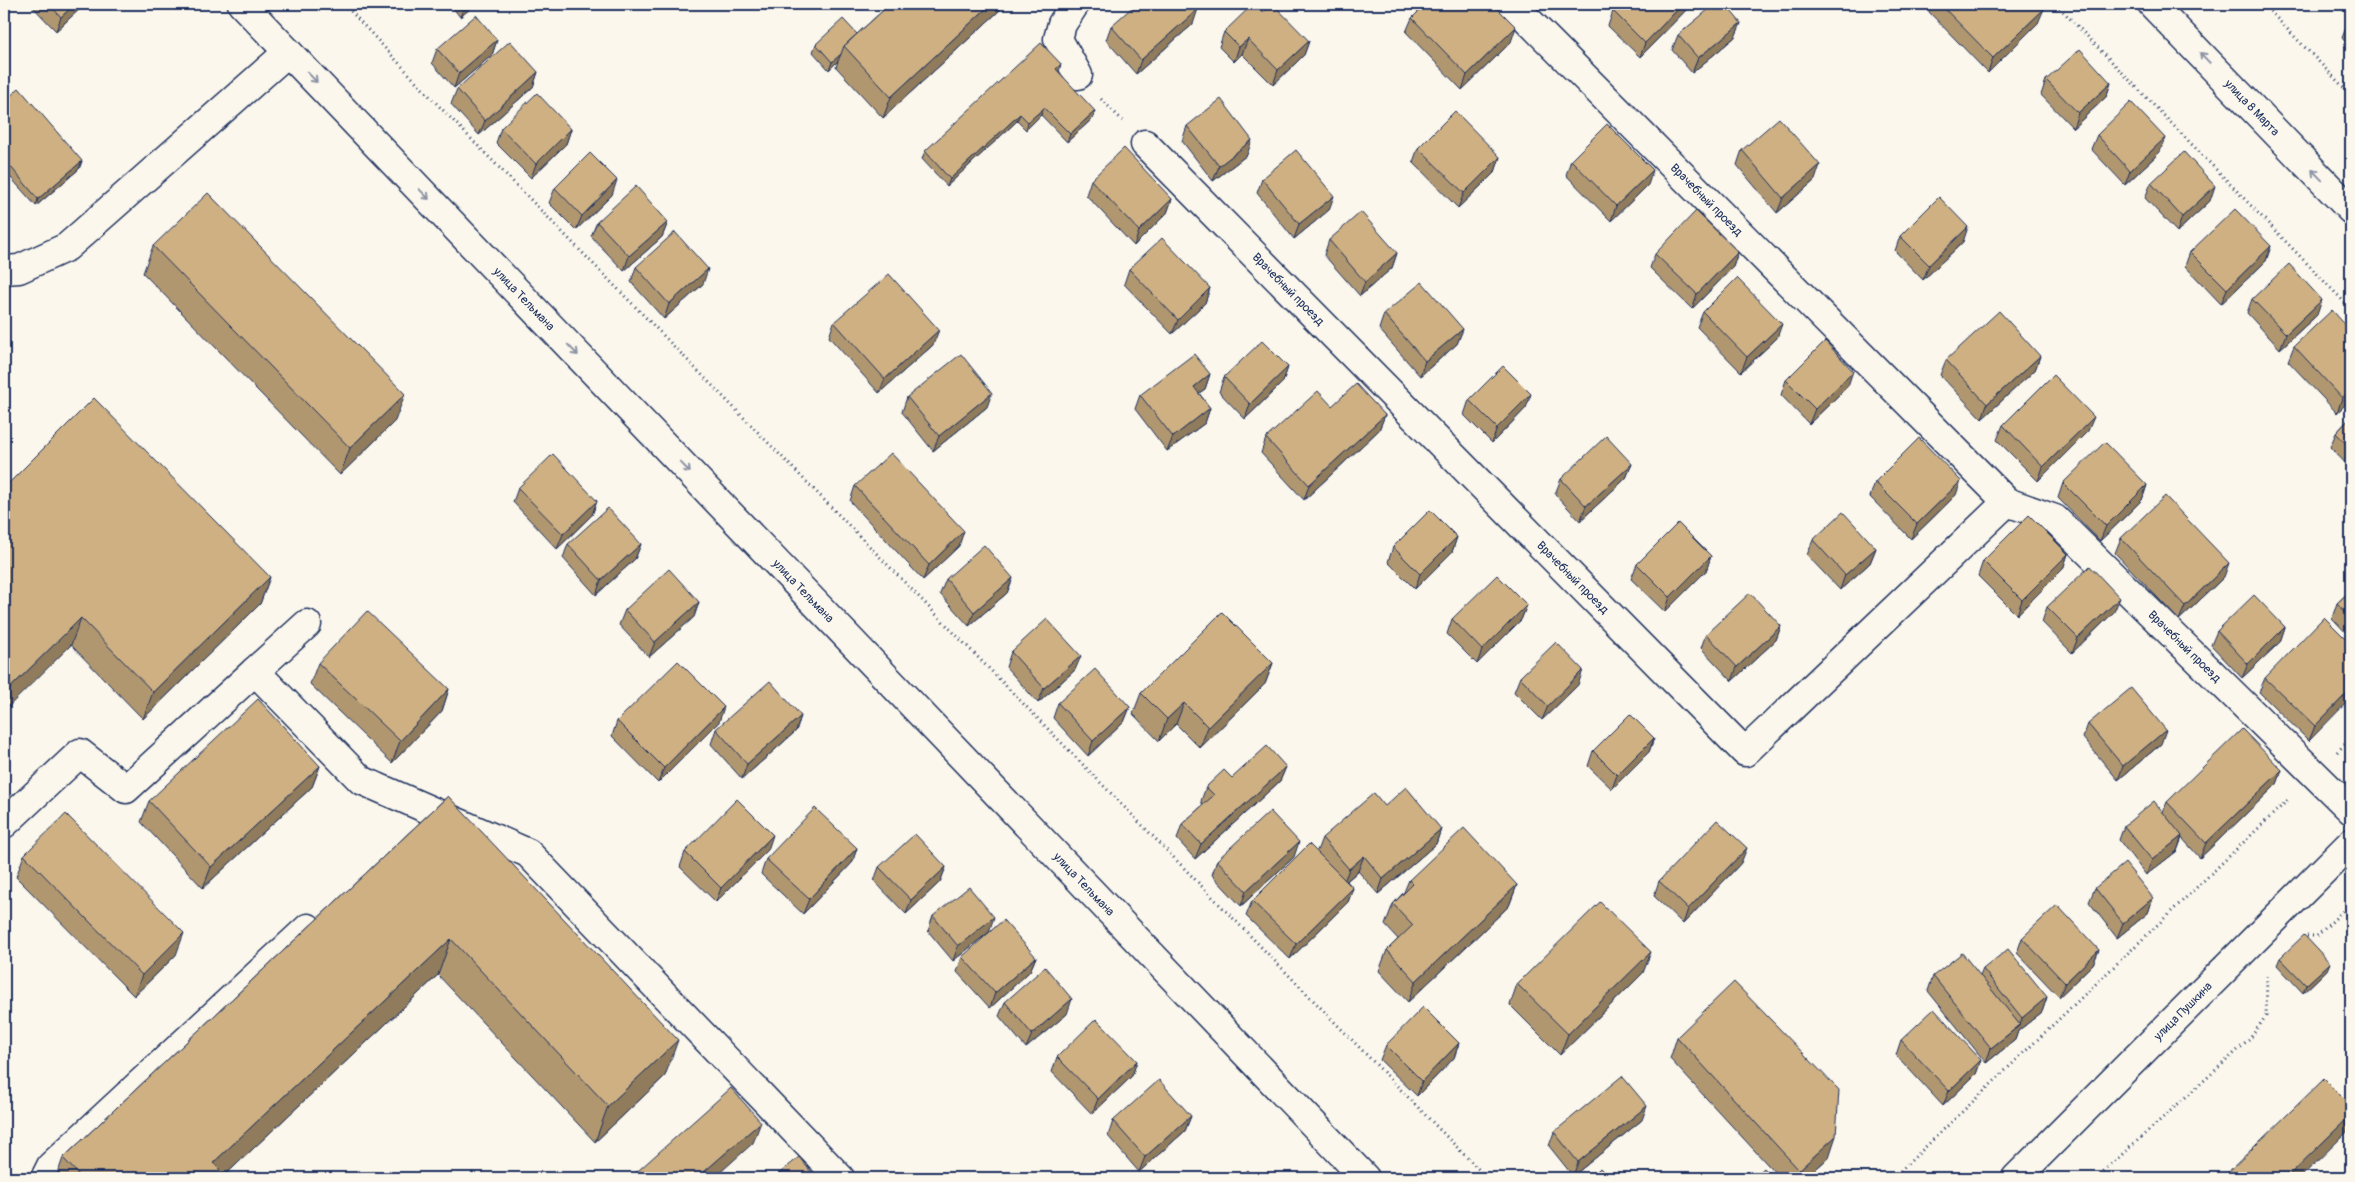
<svg xmlns="http://www.w3.org/2000/svg" width="2355" height="1182" viewBox="0 0 2355 1182" font-family="Pangolin,sans-serif">
<rect width="100%" height="100%" fill="#fbf7ec"/>
<filter id="ink" filterUnits="userSpaceOnUse"><feTurbulence type="fractalNoise" baseFrequency=".02" numOctaves="2"/><feDisplacementMap in="SourceGraphic" scale="10" xChannelSelector="R" yChannelSelector="G"/><feConvolveMatrix kernelMatrix="1 2 1 2 8 2 1 2 1" color-interpolation-filters="sRGB"/></filter>
<g filter="url(#ink)">
<g fill="none" stroke-linecap="round" stroke-linejoin="round">
<g stroke="#1b2f5e" stroke-width="31">
<g id="minor">
<path id="s1" d="M242 4 1365 1178"/>
<path d="M1075 4 1062 24 1058 39 1078 75"/>
<path id="s2" d="M1512 4 2007 502"/>
<path id="s3" d="M2152 4 2351 210"/>
<path id="s4" d="M1145 144 1745 752 2007 502 2055 519 2351 810"/>
<path d="M4 270 19 269 67 247 288 52"/>
<path d="M255 671 307 624"/>
<path d="M4 824 80 753 126 789 255 671 361 780 528 853 840 1178"/>
<path d="M45 1178 51 1166 308 928"/>
<path id="s5" d="M2016 1178 2351 843"/>
</g>
</g>
<path stroke="#1b2f5e" stroke-width="3" stroke-dasharray="1 4" stroke-linecap="butt" d="M344 4 437 104 1487 1178
M2056 4 2351 309
M2263 4 2351 95
M1101 99 1123 121
M2337 752 2351 738
M2307 936H2317L2351 903
M1893 1178 2290 798
M2096 1178 2249 1040 2266 1016 2267 976"/>
<use href="#minor" stroke="#fbf7ec" stroke-width="28"/>
</g>
<path fill="#b19770" stroke="#1b2f5e" d="M30 4H85L56 31Z
M361 4H372L367 9Z
M450 4H476L460 17Z
M890 4H1003L1000 10 883 118 836 67 838 61 829 70 813 52 816 44 857 34Z
M1692 4 1640 57 1608 26 1613 11Z
M1932 4H2039L2038 23 1988 73 1929 12Z
M1263 12 1309 41 1304 55 1273 85 1242 54 1234 62 1219 47 1224 32Z
M2351 16V48L2342 38 2350 17Z
M1412 18 1511 42 1462 90 1406 32Z
M1741 23 1735 37 1692 73 1672 50 1678 35Z
M1193 24 1136 74 1106 40 1111 26Z
M497 40 492 55 454 88 432 63 437 49Z
M1059 71 1093 118 1067 142 1041 115 1026 130 1017 121 947 186 922 159 925 151Z
M538 72 533 87 479 135 451 104 457 89Z
M2046 80 2111 83 2106 97 2073 128 2041 95Z
M4 102 82 161 79 169 36 206 4 170Z
M1187 126 1247 155 1213 181 1182 141Z
M501 128 571 129 566 144 531 178 496 143Z
M2097 135 2160 152 2125 185 2091 149Z
M1418 148 1500 157 1495 172 1458 208 1413 162Z
M1742 150 1815 180 1777 213 1737 165Z
M1571 160 1648 185 1611 221 1566 175Z
M1262 179 1329 210 1294 239 1257 193Z
M1091 180 1172 199 1167 213 1134 246 1086 195Z
M2151 183 2210 201 2177 232 2145 198Z
M555 188 612 195 576 230 549 203Z
M597 222H668L662 237 624 271 591 236Z
M1900 236 1963 242 1923 280 1895 251Z
M1329 240 1397 253 1392 268 1360 296 1324 255Z
M153 246 395 421 340 475 143 273Z
M2271 246 2266 261 2221 304 2185 266 2190 252Z
M1738 252 1733 267 1692 309 1650 268 1655 254Z
M636 267 703 284 664 319 631 282Z
M1129 269 1210 288 1205 303 1172 334 1124 284Z
M2252 299 2317 315 2280 349 2247 313Z
M1703 312 1777 338 1741 372 1697 327Z
M1384 314 1463 329 1457 344 1420 376 1379 329Z
M834 322 933 345 879 393 829 337Z
M2351 331V399L2337 413 2288 361 2294 346Z
M2040 356 2035 370 1982 419 1940 375 1946 360Z
M1288 367 1283 382 1245 419 1219 392 1224 377Z
M1210 374 1205 389 1199 393 1210 408 1205 423 1167 451 1135 409 1140 395Z
M1786 380 1848 386 1809 424 1781 395Z
M907 397 987 407 933 451 902 412Z
M1469 400 1526 408 1492 443 1464 415Z
M1332 406 1385 415 1379 430 1304 500 1261 453 1266 438Z
M2351 417V469L2330 447 2336 433Z
M2003 425 2088 431 2038 481 1997 440Z
M1632 464 1626 478 1580 521 1555 494 1561 479Z
M1875 482 1956 495 1911 539 1870 497Z
M2063 483 2147 485 2142 500 2100 541 2058 498Z
M855 486 959 546 923 580 850 501Z
M4 488 270 577 260 604 143 719 71 645Z
M518 488 597 501 592 515 557 549 513 502Z
M1457 537 1452 552 1415 589 1388 562 1393 547Z
M2121 538 2224 577 2179 620 2115 553Z
M1813 540 1876 548 1870 563 1840 590 1807 555Z
M568 544H641L635 559 596 595 563 558Z
M2068 554 2063 569 2017 615 1978 576 1983 561Z
M1711 556 1706 571 1665 612 1631 579 1637 564Z
M1013 578 1007 593 969 626 940 594 946 579Z
M2351 590V638L2332 618 2337 603Z
M699 602 694 617 649 657 619 625 625 610Z
M1527 605 1521 620 1477 664 1447 634 1452 619Z
M2047 607 2114 612 2072 653 2042 622Z
M1781 626 1776 640 1732 681 1701 648 1706 634Z
M2285 627 2280 642 2242 678 2211 645 2217 631Z
M2351 644 2309 741 2259 692 2265 678Z
M1011 652 1075 670 1038 703 1006 667Z
M318 663 449 689 442 711 392 763 310 684Z
M1273 663 1265 684 1200 748 1176 724 1159 741 1133 714 1141 693Z
M1520 677 1578 685 1542 720 1514 692Z
M1058 703 1130 707 1124 722 1088 756 1053 718Z
M801 716 796 731 742 779 711 744 716 729Z
M617 721 719 722 658 783 612 736Z
M2088 724 2161 744 2118 780 2083 738Z
M1654 738 1649 752 1612 789 1588 766 1593 751Z
M320 766 312 787 203 888 141 822 149 801Z
M1286 767 1280 781 1195 859 1177 839 1182 824 1203 805 1201 801 1206 787 1232 778Z
M2282 770 2277 784 2200 858 2182 838 2177 851 2146 875 2119 840 2124 826 2163 812 2167 802Z
M448 796 665 1076 595 1142 438 975 225 1175 228 1178H56L63 1158Z
M1385 806 1441 829 1436 844 1378 894 1358 871 1347 881 1353 888 1348 902 1290 959 1246 916 1252 901 1317 851 1322 838Z
M857 848 852 863 803 914 761 874 766 859Z
M768 850 716 902 680 867 685 852Z
M24 855 176 955 134 996 16 877Z
M1294 857 1241 906 1212 875 1217 860Z
M1741 863 1683 924 1654 896 1659 881Z
M879 867H946L940 882 906 914 874 881Z
M1409 880 1517 885 1509 906 1408 1002 1379 971 1387 950 1398 939 1385 925 1393 904 1404 892Z
M2095 888 2153 898 2148 913 2117 938 2089 902Z
M933 916 989 932 953 961 928 931Z
M2022 938 2099 950 2093 964 2059 997 2017 953Z
M962 957H1036L1030 971 990 1008 957 972Z
M2280 958 2327 970 2303 993 2277 965Z
M1983 969 2047 997 2042 1012 2018 1031 2015 1040 1986 1063 1928 991 1933 976H1980Z
M1643 973 1560 1055 1510 1005 1517 984Z
M1005 1002 1067 1014 1026 1048 999 1016Z
M1677 1037 1829 1157 1806 1178H1780L1670 1059Z
M1901 1040 1981 1060 1976 1074 1943 1106 1896 1055Z
M1459 1043 1454 1058 1417 1096 1380 1060 1386 1045Z
M1057 1057 1137 1061 1132 1076 1092 1114 1052 1072Z
M1191 1116 1185 1131 1139 1172 1108 1136 1113 1121Z
M1642 1120 1573 1176 1549 1146 1554 1132Z"/>
<path fill="#907b5b" stroke="#1b2f5e" d="M75 4H85L56 31 61 17Z
M369 4H372L367 9Z
M465 4H476L460 17Z
M991 4H1003L1000 10 883 118 891 97Z
M1683 4H1692L1640 57 1645 43Z
M1198 9 1193 24 1136 74 1141 60Z
M2044 9 2038 23 1988 73 1993 58Z
M1741 23 1735 37 1692 73 1698 58Z
M1516 27 1511 42 1462 90 1467 75Z
M1248 39 1242 54 1234 62 1239 47Z
M497 40 492 55 454 88 459 73Z
M1309 41 1304 55 1273 85 1278 70Z
M841 54 838 61 829 70 832 62Z
M1061 64 1059 72 1056 69Z
M538 72 533 87 479 135 485 121Z
M2111 83 2106 97 2073 128 2078 113Z
M1044 108 1041 115 1026 130 1028 122Z
M1095 111 1093 118 1067 142 1070 134Z
M1020 114 1017 121 947 186 950 179Z
M571 129 566 144 531 178 536 164Z
M2165 138 2160 152 2125 185 2130 171Z
M1252 140 1247 155 1213 181 1219 166Z
M1500 157 1495 172 1458 208 1464 193Z
M82 161 79 169 36 206 38 199Z
M1820 165 1815 180 1777 213 1783 198Z
M1653 170 1648 185 1611 221 1616 206Z
M617 180 612 195 576 230 582 216Z
M2215 186 2210 201 2177 232 2182 217Z
M1334 196 1329 210 1294 239 1299 224Z
M1172 199 1167 213 1134 246 1139 231Z
M668 222 662 237 624 271 629 256Z
M1968 227 1963 242 1923 280 1929 265Z
M2271 246 2266 261 2221 304 2227 289Z
M1738 252 1733 267 1692 309 1697 294Z
M1397 253 1392 268 1360 296 1365 282Z
M708 269 703 284 664 319 669 304Z
M1210 288 1205 303 1172 334 1178 320Z
M2322 300 2317 315 2280 349 2286 334Z
M1782 324 1777 338 1741 372 1747 357Z
M1463 329 1457 344 1420 376 1425 361Z
M939 330 933 345 879 393 885 379Z
M2040 356 2035 370 1982 419 1987 404Z
M1288 367 1283 382 1245 419 1250 404Z
M1853 371 1848 386 1809 424 1815 409Z
M1210 374 1205 389 1188 401 1194 387Z
M2351 389V399L2337 413 2342 398Z
M992 393 987 407 933 451 939 436Z
M405 394 395 421 340 475 350 448Z
M1531 394 1526 408 1492 443 1497 428Z
M1210 408 1205 423 1167 451 1173 437Z
M1385 415 1379 430 1304 500 1309 485Z
M2094 417 2088 431 2038 481 2043 467Z
M1632 464 1626 478 1580 521 1586 506Z
M1961 481 1956 495 1911 539 1917 524Z
M2147 485 2142 500 2100 541 2106 526Z
M597 501 592 515 557 549 563 534Z
M964 531 959 546 923 580 929 565Z
M1457 537 1452 552 1415 589 1420 574Z
M641 544 635 559 596 595 601 580Z
M1876 548 1870 563 1840 590 1845 575Z
M2068 554 2063 569 2017 615 2022 600Z
M1711 556 1706 571 1665 612 1670 597Z
M2229 563 2224 577 2179 620 2185 606Z
M270 577 260 604 143 719 153 692Z
M1013 578 1007 593 969 626 974 612Z
M2120 598 2114 612 2072 653 2078 638Z
M699 602 694 617 649 657 655 642Z
M1527 605 1521 620 1477 664 1482 650Z
M81 618 71 645 4 711V694Z
M1781 626 1776 640 1732 681 1737 667Z
M2285 627 2280 642 2242 678 2248 664Z
M1081 656 1075 670 1038 703 1044 688Z
M1273 663 1265 684 1200 748 1208 727Z
M1583 670 1578 685 1542 720 1548 706Z
M449 689 442 711 392 763 400 741Z
M2351 689V698L2309 741 2315 726Z
M1184 703 1176 724 1159 741 1167 719Z
M724 707 719 722 658 783 664 768Z
M1130 707 1124 722 1088 756 1093 741Z
M801 716 796 731 742 779 747 764Z
M2166 730 2161 744 2118 780 2123 766Z
M1654 738 1649 752 1612 789 1617 775Z
M320 766 312 787 203 888 211 867Z
M1286 767 1280 781 1195 859 1201 844Z
M2282 770 2277 784 2200 858 2206 843Z
M1441 829 1436 844 1378 894 1383 879Z
M773 835 768 850 716 902 721 888Z
M2182 836 2177 851 2146 875 2152 860Z
M1299 842 1294 857 1241 906 1246 891Z
M857 848 852 863 803 914 809 899Z
M1747 848 1741 863 1683 924 1688 909Z
M1364 856 1358 871 1343 884 1349 869Z
M946 867 940 882 906 914 911 900Z
M1517 885 1509 906 1408 1002 1416 981Z
M1353 888 1348 902 1290 959 1296 944Z
M2153 898 2148 913 2117 938 2123 923Z
M994 917 989 932 953 961 958 946Z
M184 933 176 955 134 996 142 975Z
M451 939 438 975 222 1178 213 1163Z
M2099 950 2093 964 2059 997 2065 983Z
M1651 952 1643 973 1560 1055 1568 1034Z
M1036 957 1030 971 990 1008 995 993Z
M2330 963 2327 970 2303 993 2306 985Z
M2047 997 2042 1012 2018 1031 2015 1040 1986 1063 1991 1048 2019 1026 2022 1018Z
M1072 999 1067 1014 1026 1048 1032 1034Z
M678 1040 665 1076 595 1142 608 1106Z
M1459 1043 1454 1058 1417 1096 1422 1081Z
M1981 1060 1976 1074 1943 1106 1949 1091Z
M1137 1061 1132 1076 1092 1114 1098 1099Z
M1647 1106 1642 1120 1573 1176 1578 1162Z
M2351 1115V1123L2348 1131 2300 1178H2286Z
M1191 1116 1185 1131 1139 1172 1145 1157Z
M761 1122 753 1143 714 1178H697Z
M1836 1136 1829 1157 1806 1178H1796L1799 1170Z"/>
<path fill="#ceb082" stroke="#1b2f5e" d="M49 4H75L61 17Z
M890 4H991L891 97 844 46Z
M1136 4H1194L1198 9 1141 60 1111 26Z
M1253 4H1254L1263 12 1271 4H1273L1309 41 1278 70 1248 39 1239 47 1224 32Z
M1426 4H1493L1516 27 1467 75 1412 18Z
M1620 4H1683L1645 43 1613 11Z
M1715 4H1725L1741 23 1698 58 1678 35Z
M1940 4H2039L2044 9 1993 58Z
M476 15 497 40 459 73 437 49Z
M843 19 857 34 844 46 841 54 832 62 816 44Z
M510 41 538 72 485 121 457 89Z
M1041 43 1061 64 1056 69 1095 111 1070 134 1044 108 1028 122 1020 114 950 179 925 151Z
M2080 49 2111 83 2078 113 2046 80Z
M19 88 82 161 38 199 4 159V102Z
M537 93 571 129 536 164 501 128Z
M1221 99 1252 140 1219 166 1187 126Z
M2131 102 2165 138 2130 171 2097 135Z
M1455 111 1500 157 1464 193 1418 148Z
M1779 118 1820 165 1783 198 1742 150Z
M1607 124 1653 170 1616 206 1571 160Z
M1124 148 1172 199 1139 231 1091 180Z
M1296 150 1334 196 1299 224 1262 179Z
M2184 152 2215 186 2182 217 2151 183Z
M590 153 617 180 582 216 555 188Z
M636 186 668 222 629 256 597 222Z
M208 193 405 394 350 448 153 246Z
M1939 197 1968 227 1929 265 1900 236Z
M2235 209 2271 246 2227 289 2190 252Z
M1696 211 1738 252 1697 294 1655 254Z
M1361 212 1397 253 1365 282 1329 240Z
M675 232 708 269 669 304 636 267Z
M1162 238 1210 288 1178 320 1129 269Z
M2289 264 2322 300 2286 334 2252 299Z
M889 274 939 330 885 379 834 322Z
M1737 278 1782 324 1747 357 1703 312Z
M1422 282 1463 329 1425 361 1384 314Z
M2332 310 2351 331V389L2342 398 2294 346Z
M1999 311 2040 356 1987 404 1946 360Z
M1262 341 1288 367 1250 404 1224 377Z
M1825 341 1853 371 1815 409 1786 380Z
M961 354 992 393 939 436 907 397Z
M1194 354 1210 374 1194 387 1210 408 1173 437 1140 395Z
M1503 366 1531 394 1497 428 1469 400Z
M2053 375 2094 417 2043 467 2003 425Z
M1356 384 1385 415 1309 485 1266 438 1318 391 1332 406Z
M94 398 270 577 153 692 81 618 4 694V488Z
M2351 417V449L2336 433Z
M1606 436 1632 464 1586 506 1561 479Z
M1919 438 1961 481 1917 524 1875 482Z
M2105 442 2147 485 2106 526 2063 483Z
M891 453 964 531 929 565 855 486Z
M553 454 597 501 563 534 518 488Z
M2165 496 2229 563 2185 606 2121 538Z
M608 508 641 544 601 580 568 544Z
M1430 510 1457 537 1420 574 1393 547Z
M1843 512 1876 548 1845 575 1813 540Z
M2029 515 2068 554 2022 600 1983 561Z
M1678 523 1711 556 1670 597 1637 564Z
M984 545 1013 578 974 612 946 579Z
M2090 566 2120 598 2078 638 2047 607Z
M669 569 699 602 655 642 625 610Z
M1497 575 1527 605 1482 650 1452 619Z
M2351 590V618L2337 603Z
M1750 593 1781 626 1737 667 1706 634Z
M2254 595 2285 627 2248 664 2217 631Z
M367 611 449 689 400 741 318 663Z
M1222 612 1273 663 1208 727 1184 703 1167 719 1141 693Z
M2324 617 2351 644V689L2315 726 2265 678Z
M1047 619 1081 656 1044 688 1011 652Z
M1556 642 1583 670 1548 706 1520 677Z
M678 661 724 707 664 768 617 721Z
M1095 669 1130 707 1093 741 1058 703Z
M770 681 801 716 747 764 716 729Z
M2131 688 2166 730 2123 766 2088 724Z
M258 699 320 766 211 867 149 801Z
M1630 714 1654 738 1617 775 1593 751Z
M2242 729 2282 770 2206 843 2167 802Z
M1267 746 1286 767 1201 844 1182 824 1214 795 1206 787 1224 770 1232 778Z
M1406 787 1441 829 1383 879 1364 856 1349 869 1322 838 1374 793 1385 806Z
M448 796 678 1040 608 1106 451 939 213 1163 228 1178H82L63 1158Z
M737 799 773 835 721 888 685 852Z
M2154 801 2182 836 2152 860 2124 826Z
M815 808 857 848 809 899 766 859Z
M1270 811 1299 842 1246 891 1217 860Z
M66 814 184 933 142 975 24 855Z
M1717 820 1747 848 1688 909 1659 881Z
M1464 828 1517 885 1416 981 1387 950 1413 925 1393 904 1413 884 1409 880Z
M915 834 946 867 911 900 879 867Z
M1309 844 1353 888 1296 944 1252 901Z
M2125 863 2153 898 2123 923 2095 888Z
M969 887 994 917 958 946 933 916Z
M1600 902 1651 952 1568 1034 1517 984Z
M2057 905 2099 950 2065 983 2022 938Z
M1003 920 1036 957 995 993 962 957Z
M2304 935 2330 963 2306 985 2280 958Z
M2008 949 2047 997 2022 1018 1983 969Z
M1962 953 2020 1025 1991 1048 1933 976Z
M1045 967 1072 999 1032 1034 1005 1002Z
M1734 982 1839 1090 1836 1136 1799 1170 1677 1037Z
M1423 1007 1459 1043 1422 1081 1386 1045Z
M1934 1009 1981 1060 1949 1091 1901 1040Z
M1096 1019 1137 1061 1098 1099 1057 1057Z
M1622 1076 1647 1106 1578 1162 1554 1132Z
M2324 1079 2351 1106V1115L2286 1178H2222Z
M1159 1080 1191 1116 1145 1157 1113 1121Z
M731 1088 761 1122 697 1178H630Z
M799 1157 816 1178H774Z
M1600 1168 1610 1178H1590Z
M1764 1168 1773 1178H1753Z
M1247 1170 1254 1178H1238Z"/>
<defs><path id="oneway-shaft" d="M-6 0H5M1.5-3L5.5 0L1.5 3" fill="none" stroke-width="1.6" stroke-linecap="round" stroke-linejoin="round" transform="scale(1.25)"/></defs>
<g stroke="#8b93a5">
<use href="#oneway-shaft" transform="translate(2205 58) rotate(-134)"/>
<use href="#oneway-shaft" transform="translate(312 77) rotate(46)"/>
<use href="#oneway-shaft" transform="translate(2317 175) rotate(-134)"/>
<use href="#oneway-shaft" transform="translate(424 194) rotate(46)"/>
<use href="#oneway-shaft" transform="translate(573 350) rotate(46)"/>
<use href="#oneway-shaft" transform="translate(685 467) rotate(46)"/>
</g>
</g>
<g text-anchor="middle" stroke-width="4" stroke-linejoin="round" paint-order="stroke">
<g font-size="12" fill="#1b2f5e" stroke="#fbf7ec">
<text dy="4" stroke="none"><textPath href="#s3" startOffset="144">улица 8 Марта</textPath></text>
<text dy="4" stroke="none"><textPath href="#s2" startOffset="276">Врачебный проезд</textPath></text>
<text dy="4" stroke="none"><textPath href="#s4" startOffset="204">Врачебный проезд</textPath></text>
<text dy="4" stroke="none"><textPath href="#s1" startOffset="408">улица Тельмана</textPath></text>
<text dy="4" stroke="none"><textPath href="#s4" startOffset="609">Врачебный проезд</textPath></text>
<text dy="4" stroke="none"><textPath href="#s1" startOffset="812">улица Тельмана</textPath></text>
<text dy="4" stroke="none"><textPath href="#s4" startOffset="1449">Врачебный проезд</textPath></text>
<text dy="4" stroke="none"><textPath href="#s1" startOffset="1218">улица Тельмана</textPath></text>
<text dy="4" stroke="none"><textPath href="#s5" startOffset="236">улица Пушкина</textPath></text>
</g>
</g>
<rect width="2355" height="1182" fill="none" stroke="#fbf7ec" stroke-width="20"/>
<rect x="10" y="10" width="2335" height="1162" fill="none" stroke="#1b2f5e" stroke-width="2" filter="url(#ink)"/>
</svg>
